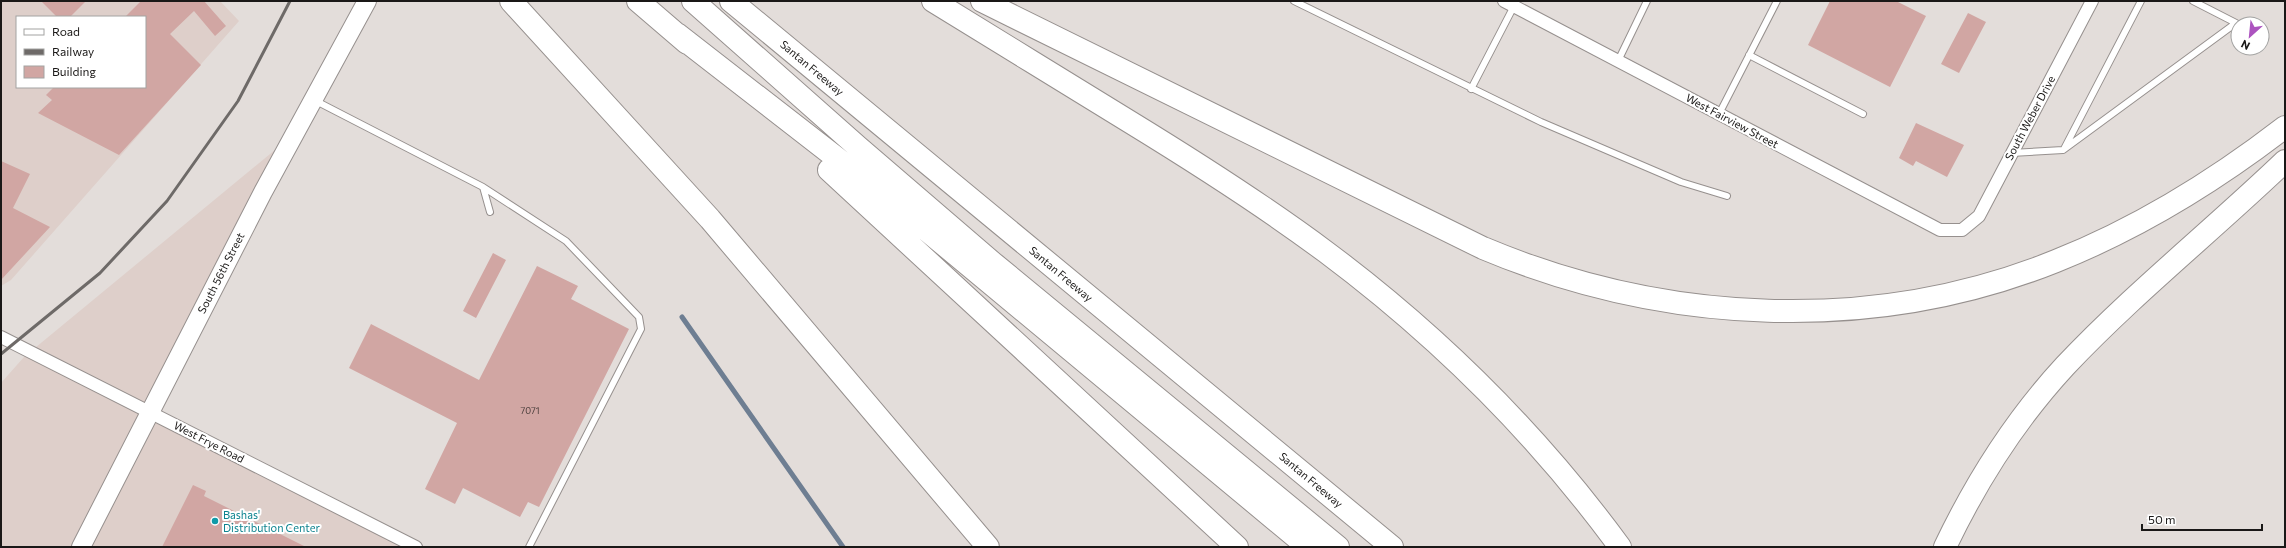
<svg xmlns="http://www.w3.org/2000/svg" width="2286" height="548" viewBox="0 0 2286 548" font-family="Commissioner,sans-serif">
<rect width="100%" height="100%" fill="#e3ddda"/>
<path fill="#decfca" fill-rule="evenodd" d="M1 1H220L239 21 11 280 1 286ZM17 17H145V87H17Z
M293 135 151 412 416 547H1V383L24 357Z"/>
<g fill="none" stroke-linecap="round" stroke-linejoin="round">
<path stroke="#6e7e92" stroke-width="5" d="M682 317 843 547"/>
</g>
<path fill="#d1a6a3" d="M41 1H86L70 17H57Z
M141 1H204L226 26 215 36 194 11 170 34 201 65 119 155 38 113 52 100 46 95 54 87H145V17H125Z
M1830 1H1896L1926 16 1890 87 1808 45Z
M1968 13 1986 22 1959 73 1941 64Z
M1916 123 1964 145 1947 177 1916 161 1913 166 1899 158Z
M1 161 30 174 13 208 50 227 1 280Z
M493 253 506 260 476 318 463 311Z
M537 266 578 286 571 299 629 329 539 507 528 502 520 517 463 488 455 504 425 489 457 423 349 368 371 324 479 380Z
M193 485 206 491 204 496 306 547H162Z"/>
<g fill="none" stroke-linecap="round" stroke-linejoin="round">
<g stroke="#96908e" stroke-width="8">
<path id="lane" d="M1294 1 1541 122 1681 182 1727 196
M1749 55 1863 114
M1618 61 1647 1
M1471 89 1514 6
M314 100 483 187 490 212
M1719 114 1777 1
M2064 149 2141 1
M2011 153 2063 150 2236 23 2193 1
M483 187 566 241 639 317 641 329 529 547"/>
</g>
<g stroke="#96908e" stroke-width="14">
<path id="street" d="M1504 1 1940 230H1962L1979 216 2092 1
M1 337 416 547"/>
</g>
<g stroke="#96908e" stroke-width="20">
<path id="secondary" d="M81 547 263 192 367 1"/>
</g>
<g stroke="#96908e" stroke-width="24">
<path id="highway" d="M511 1 710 219 988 547
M638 1 687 43
M693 1 858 147 993 263 1338 547
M731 1 1392 547
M933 1C999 41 1064 82 1130 122 1197 163 1263 205 1326 252 1437 335 1538 435 1620 547
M982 1 1483 248C1664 324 1872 335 2056 261 2139 228 2215 181 2285 127
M677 34 883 194 1308 547
M829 170 1237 547
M1945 547C1976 482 2016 419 2065 366 2134 293 2213 230 2285 161"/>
</g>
<use href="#lane" stroke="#fff" stroke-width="6"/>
<use href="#street" stroke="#fff" stroke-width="12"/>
<use href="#secondary" stroke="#fff" stroke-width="18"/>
<use href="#highway" stroke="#fff" stroke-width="22"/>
<path stroke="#6e6a68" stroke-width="3" d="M1 354 100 273 167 201 238 101 290 1"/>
</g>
<circle fill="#0f9aa8" stroke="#fff" stroke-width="1.5" cx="215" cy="521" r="4"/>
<g text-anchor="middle" stroke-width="4" stroke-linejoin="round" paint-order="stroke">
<g font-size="9" fill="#483c3a">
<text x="530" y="414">7071</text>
</g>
<g font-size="11" fill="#1a1817" stroke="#fff">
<text transform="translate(812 68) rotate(40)" y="4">Santan Freeway</text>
<text transform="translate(2030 118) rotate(-62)" y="4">South Weber Drive</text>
<text transform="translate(1732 121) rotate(28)" y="4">West Fairview Street</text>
<text transform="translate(221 273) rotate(-63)" y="4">South 56th Street</text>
<text transform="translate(1061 274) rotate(40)" y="4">Santan Freeway</text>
<text transform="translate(209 442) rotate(27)" y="4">West Frye Road</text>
<text transform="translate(1311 480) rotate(40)" y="4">Santan Freeway</text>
</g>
<g font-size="11" fill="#0d838f" stroke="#fff" text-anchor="start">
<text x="223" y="519">Bashas'<tspan x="223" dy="13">Distribution Center</tspan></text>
</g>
</g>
<rect width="2286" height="548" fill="none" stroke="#1a1817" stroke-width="4"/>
<rect x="16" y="16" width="130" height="72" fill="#ffffff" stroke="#a3a3a2"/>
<rect x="24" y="29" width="20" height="6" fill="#ffffff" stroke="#a3a3a2"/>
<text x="52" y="36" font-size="12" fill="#1a1817">Road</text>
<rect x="24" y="49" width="20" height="6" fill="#6e6a68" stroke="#a3a3a2"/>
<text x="52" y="56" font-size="12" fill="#1a1817">Railway</text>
<rect x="24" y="66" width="20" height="12" fill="#d1a6a3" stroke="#a3a3a2"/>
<text x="52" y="76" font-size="12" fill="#1a1817">Building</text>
<g transform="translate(2250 36) rotate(207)"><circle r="19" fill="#ffffff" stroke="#a3a3a2"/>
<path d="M0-3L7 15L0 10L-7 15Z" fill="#ac53bf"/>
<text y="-6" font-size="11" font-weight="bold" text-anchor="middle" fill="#1a1817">N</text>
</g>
<path d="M2142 524v6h120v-6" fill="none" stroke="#1a1817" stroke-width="2"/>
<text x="2148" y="524" font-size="12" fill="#1a1817" stroke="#ffffff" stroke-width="3" paint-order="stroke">50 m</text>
</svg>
